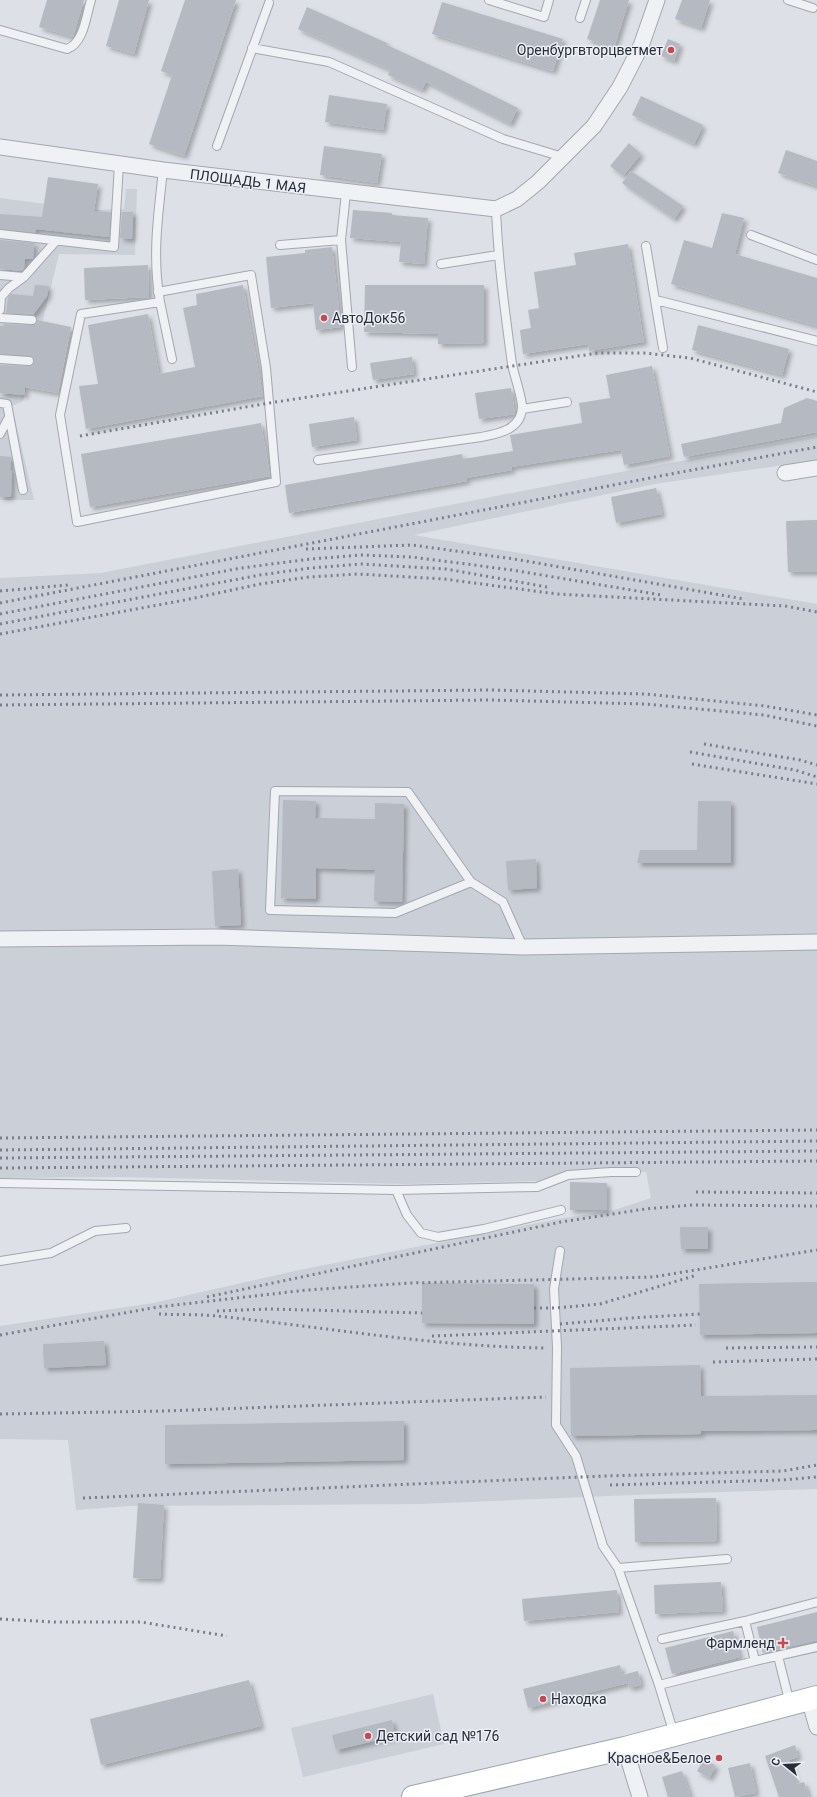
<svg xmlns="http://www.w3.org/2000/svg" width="817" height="1797" viewBox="0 0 817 1797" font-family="Roboto,sans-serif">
<defs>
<filter id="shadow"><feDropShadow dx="3.5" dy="3.5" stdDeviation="2" flood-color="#0004"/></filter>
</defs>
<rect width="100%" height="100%" fill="#dde0e6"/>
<path fill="#cbcfd7" d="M126 189H137L135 255 59 254 23 401 12 406 34 500H0V198L92 210 124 209Z
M817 436V460L655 484 414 535 817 604V1489L632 1495 420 1504 129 1506 76 1510 68 1440 0 1439V1326L153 1303 299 1270 558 1219 614 1210 651 1198 646 1172 571 1171 538 1181 405 1184 123 1177 0 1178V578L101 573 594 477Z
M433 1694 444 1744 303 1777 291 1728Z"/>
<path fill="#b5b9c2" filter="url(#shadow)" d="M47 0H84L73 37 39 27Z
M119 0H149L134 54 106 46Z
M185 0H236L184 156 149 144 172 75 161 71Z
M600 0H629L614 48 587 39Z
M682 0H710L701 28 675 19Z
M442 2 563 39 553 71 432 34Z
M307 7 387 43V45L443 71 518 108 510 124 426 82 422 90 388 75 390 70 298 29Z
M668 39 680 44 674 61 661 56Z
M329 95 387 104 383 130 325 122Z
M641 96 703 125 694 144 632 115Z
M629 143 641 154 623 176 610 166Z
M324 146 382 154 377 183 320 175Z
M786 150 817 161V186L778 173Z
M631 171 683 206 674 219 622 183Z
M48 177 98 184 94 211 111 212 109 237 36 229 35 233 0 229V214L42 217Z
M353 210 392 213V215L428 218 424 264 399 262 401 242 350 238Z
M122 212H133L132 239 120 238Z
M722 213 744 218 735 254 817 278V326L671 284 684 240 712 248Z
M0 240 34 243 33 259H25L24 268 22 271 0 269Z
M628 244 644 342 589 351 588 344 523 354 520 330 531 328 528 310 539 308 534 272 576 265 574 253Z
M332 247 341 327 316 330 313 303 271 308 266 257 305 253V250Z
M148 265 149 297 85 300 84 268Z
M35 285 49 286 47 296 33 315 6 313 8 297 11 294 33 296Z
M243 285 263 396 86 429 79 386 98 384 88 325 148 314 159 374 195 367 183 308 197 305 196 294Z
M365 285H484V343L438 344V334L364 332Z
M37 320 71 327 58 393 25 387V395L0 393V365L29 366 33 364 34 361 30 356 0 354V326H3L4 324 32 325 36 323Z
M698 325 789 349 782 375 692 350Z
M412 357 414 374 373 380 370 363Z
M652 366 670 456 624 465 621 450 511 467 512 470 466 478 467 481 289 513 285 485 462 454 463 459 513 451 510 435 582 423 579 403 610 398 606 375Z
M511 388 515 414 479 419 475 393Z
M807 398 817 401V432L684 457 681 444 781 423 784 408Z
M354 417 357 440 312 447 309 424Z
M261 423 270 476 90 507 81 454Z
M0 456 11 457 10 470H12L11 496 9 497H0Z
M656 488 662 514 616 523 611 497Z
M817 520V572H788L786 521Z
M283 800 316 801 315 818 375 819V803L404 804 402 902 374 901 375 870 316 868V899L281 898Z
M698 801H731V863H637L640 850H697Z
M536 859 537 888 508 890 506 861Z
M238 869 241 925 215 926 212 871Z
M570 1182 607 1183V1210H570Z
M680 1227H708V1249H681Z
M817 1282V1333L700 1335 699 1284Z
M422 1283 534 1284V1324L422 1323Z
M104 1341 106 1365 44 1368 43 1344Z
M700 1365 701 1396 817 1395V1430L701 1431V1434L571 1436 570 1368Z
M404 1421V1460L165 1464V1425Z
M716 1498 717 1541 635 1542 634 1499Z
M138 1503 164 1505 160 1579 133 1578Z
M721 1582 723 1611 655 1614 654 1585Z
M617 1590 619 1612 524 1621 522 1599Z
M817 1612V1640L763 1653 757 1627Z
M733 1631 740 1657 672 1674 665 1648Z
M620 1665 622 1675 638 1671 641 1685 629 1688 628 1683 528 1708 523 1689Z
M249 1680 261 1726 101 1765 90 1719Z
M392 1720 395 1736 336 1750 332 1735Z
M795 1745 798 1757 789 1760 797 1784 804 1782 809 1797H779L765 1756Z
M704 1759 716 1766 709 1778 697 1771Z
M750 1763 756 1793 735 1797 728 1768Z
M682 1771 691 1797H668L662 1777Z"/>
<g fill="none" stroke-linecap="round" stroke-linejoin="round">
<g stroke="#a3a7af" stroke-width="10">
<path id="service" d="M489 0 544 17 549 0
M788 0 813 8
M580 18 586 0
M0 30 67 49C84 43 86 16 91 0
M252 48 329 62 503 139 563 157
M217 146 269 3
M346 193 341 240 352 367
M0 234 114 247 119 164
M751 235 817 260
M280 245 341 240
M646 246 663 348
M441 264 498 255
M0 275 24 277
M158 292 251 275 266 368 276 482 77 522 60 415 81 314 160 302C152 255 158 217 163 170
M656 300 817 341
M160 302 172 359
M0 310 1 297 9 288 24 277 56 241
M0 318 32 320
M0 359 29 361
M0 403 7 404 23 490
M522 409 567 402
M0 434 9 417
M318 460 481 437C497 434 521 430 522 408 523 400 514 375 512 364 505 312 498 261 496 209
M471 882 395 913 270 910 275 791 408 792 471 882 503 902 523 947
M0 1183 396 1190 537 1187 568 1175 611 1172H636
M396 1190 407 1215 421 1233 438 1237 484 1229 561 1210
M560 1251 554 1289 557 1347 556 1425 576 1456 603 1546 618 1568 659 1685 674 1734
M0 1261 51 1253 95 1231 126 1228
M618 1568 727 1559
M745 1621 817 1602
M778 1656 790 1704
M755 1661 817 1647
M659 1685 755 1661 745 1621 662 1639"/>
</g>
<g stroke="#a3a7af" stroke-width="17">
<path id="minor" d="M0 147 163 170 496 209 517 199 538 182 594 126 620 87 641 46 657 0
M785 473 817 468
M0 939 215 937 523 947 817 942
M809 1699 817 1727
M625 1748 640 1797"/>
</g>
<g stroke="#9da3b1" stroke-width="24">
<path id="primary" d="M413 1797 625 1748 817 1697"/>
</g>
<use href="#service" stroke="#eff1f4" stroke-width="8"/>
<use href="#minor" stroke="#eff1f4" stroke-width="15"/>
<use href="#primary" stroke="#fff" stroke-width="22"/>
<path stroke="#787e8e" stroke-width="3" stroke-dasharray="2 4" stroke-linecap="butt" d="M80 436 269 403 598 353H644L690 358 817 392
M306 549 412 545 514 559 744 599
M0 591 68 585
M0 603 676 473 817 447
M0 614 241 568 311 559 361 555 412 557 512 570 661 595
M0 624 260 575 311 568 361 564 446 569 547 587
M0 634 185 600 260 584 309 577 358 574 444 579 557 594 785 606 817 612
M0 695 490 690 646 694 765 706 817 715
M0 705 491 700 645 704 764 715 817 726
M704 744 800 760 817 765
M690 752 795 770 817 777
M692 764 817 784
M0 1138 817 1130
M0 1150 817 1141
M0 1158 817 1151
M0 1168 817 1161
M696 1192 817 1193
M207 1297 561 1222 645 1209 693 1205 817 1206
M534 1308H555L600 1304 697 1275
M217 1311 269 1309 422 1313
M159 1314C181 1315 204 1314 226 1317 332 1328 438 1347 546 1348
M560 1324 630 1318 700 1314
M0 1335 158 1307 307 1290 410 1283 653 1277 817 1250
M432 1336 696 1325
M726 1348 817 1347
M713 1362 817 1359
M0 1414 164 1411 546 1397
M610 1485 782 1480 817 1477
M83 1498 605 1476 783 1471 817 1465
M0 1619 54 1622H141L227 1636"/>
</g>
<g fill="#c44952" stroke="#eceff4" stroke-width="1.5">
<circle cx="671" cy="50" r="4"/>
<circle cx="324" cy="318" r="4"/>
<path d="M781 1637h4v4h4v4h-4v4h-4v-4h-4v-4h4z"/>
<circle cx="543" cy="1699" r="4"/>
<circle cx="368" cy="1736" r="4"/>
<circle cx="719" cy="1758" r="4"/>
</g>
<g text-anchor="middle" stroke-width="3" stroke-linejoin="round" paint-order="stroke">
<g font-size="14" fill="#282d3b" stroke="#eceff4" text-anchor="end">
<text x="663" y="55">Оренбургвторцветмет</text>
<text x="332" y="323" text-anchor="start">АвтоДок56</text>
<text x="775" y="1648">Фармленд</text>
<text x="551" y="1704" text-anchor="start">Находка</text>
<text x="376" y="1741" text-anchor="start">Детский сад №176</text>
<text x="711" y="1763">Красное&amp;Белое</text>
</g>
<g font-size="14" fill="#282d3b" stroke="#eceff4">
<text transform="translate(248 181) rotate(7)" y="5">ПЛОЩАДЬ 1 МАЯ</text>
</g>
</g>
<g transform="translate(785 1765) rotate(288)" stroke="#eceff4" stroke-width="3" paint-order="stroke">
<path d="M0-3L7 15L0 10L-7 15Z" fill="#282d3b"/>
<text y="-6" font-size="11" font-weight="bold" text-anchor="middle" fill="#282d3b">С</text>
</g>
</svg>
